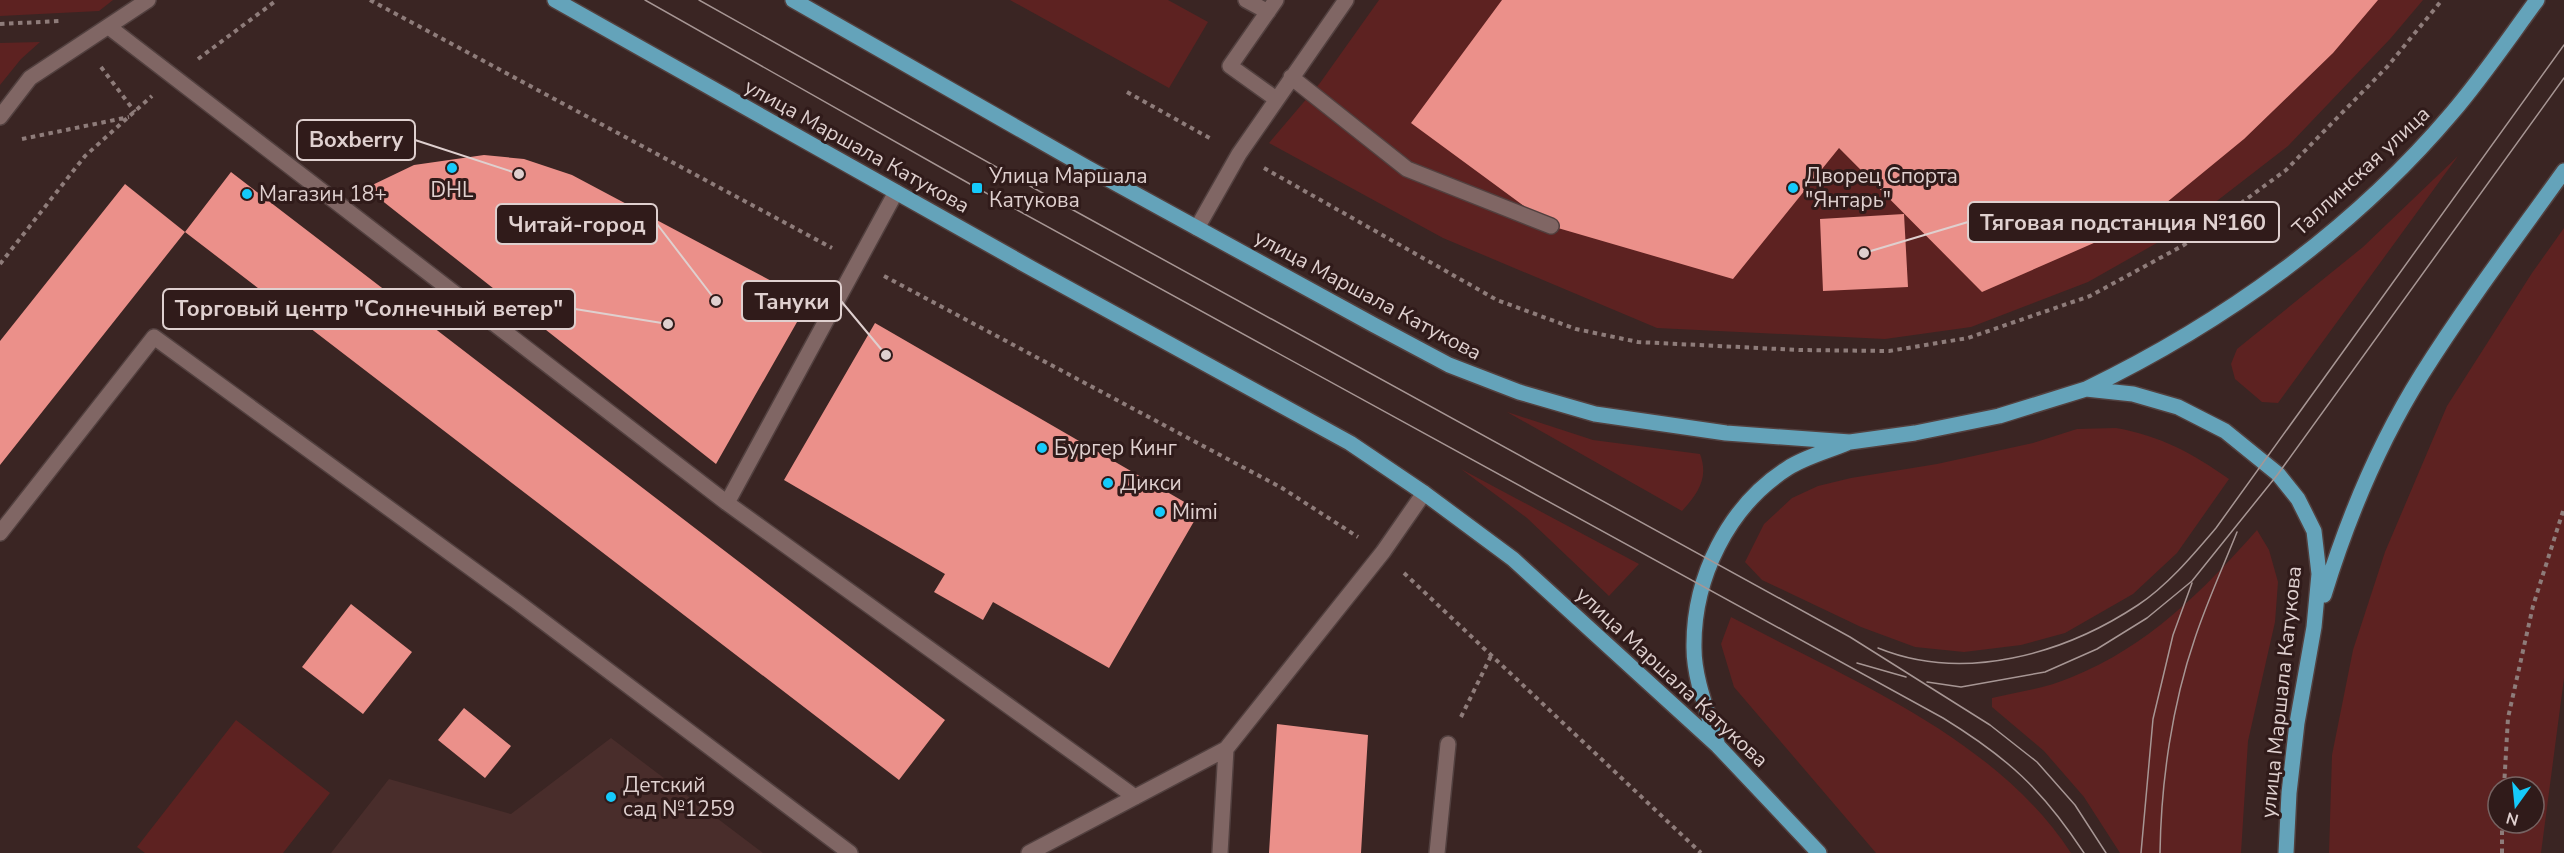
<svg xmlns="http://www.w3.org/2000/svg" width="2564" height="853" viewBox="0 0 2564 853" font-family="'Nunito Sans',sans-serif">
<rect width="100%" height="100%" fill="#3a2523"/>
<path fill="#492d2b" d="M611 738 763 853H331L389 779 511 814Z"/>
<path fill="#5d2221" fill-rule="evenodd" d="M0 0H113L99 11 0 16Z
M1010 0H1168L1208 22 1169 88Z
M1379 0H2423L2390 39 2288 146 2178 231 2088 282 1971 327 1885 339 1657 328 1443 238 1269 143 1320 83Z
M40 42 21 59 0 85V43Z
M2458 156 2278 403 2262 402 2235 379 2231 364 2237 349 2363 247Z
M2564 228V678L2541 853H2329L2332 755 2353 650 2385 552 2447 406 2532 273ZM2498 787H2534V823H2498Z
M1507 412 1593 440 1700 454C1709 478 1698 493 1682 511Z
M2116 428C2161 436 2192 453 2229 479L2177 553 2133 594 2065 633 2021 645 1964 652 1915 647 1861 627 1762 580 1745 562 1764 524 1792 498 1818 486 1851 478 1937 464 2033 443 2077 429Z
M1461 469 1639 564 1609 596 1527 518Z
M2257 530 2269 550 2278 582 2275 622 2248 741 2241 853H2120L2084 797 2044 751 1992 707V698C2018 692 2047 688 2072 677 2147 647 2204 590 2257 530Z
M1731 617C1850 680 1995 737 2071 853H1876L1734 687 1721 644Z
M236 720 330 793 283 853H145L137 847Z"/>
<path fill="#eb908a" d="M1502 0H2378L2333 53 2244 139 2144 221 1982 292 1839 148 1733 279 1551 226 1411 123Z
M484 155 524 159 572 175 809 301 716 464 366 188 414 165Z
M231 172 945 720 899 780 185 232Z
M125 184 185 232 0 465V341Z
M1904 214 1908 287 1823 291 1820 219Z
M875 323 1200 511 1109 668 993 602 983 620 934 592 945 574 784 480Z
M351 604 412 652 363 714 302 667Z
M464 708 511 746 485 778 438 740Z
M1277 724 1368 735 1361 853H1269Z"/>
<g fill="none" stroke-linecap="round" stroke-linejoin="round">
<g stroke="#52403f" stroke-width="18">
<path id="minor" d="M1246 0 1268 12
M1276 0 1230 66 1276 99
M109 27 727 503 1135 797
M1291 77 1407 169 1551 226
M0 117 30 78 148 0
M1197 228 1239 154 1346 0
M727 503 896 192
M0 533 154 337 516 601 850 853
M1029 853 1226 749 1383 552 1424 493
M1220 853 1226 749
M1437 853 1448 744"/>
</g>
<g stroke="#52403f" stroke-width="18">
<path id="major" d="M555 0 1031 268 1350 443 1424 493 1513 559 1718 746 1819 853
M793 0 1086 167 1374 325 1449 365 1519 392 1595 414 1726 433 1850 442 1915 433 1999 416 2086 389 2133 394 2178 407 2225 431 2278 474 2298 499 2314 531 2319 574 2314 627 2297 723 2289 793 2286 853
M2086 389C2223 323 2353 230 2452 113 2482 78 2509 38 2537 0
M2324 595C2347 520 2380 441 2422 374 2466 304 2516 238 2564 171
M1718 746C1709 715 1694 680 1694 648 1693 578 1728 506 1788 468 1805 457 1828 451 1847 443"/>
</g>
<path stroke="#8e7c7a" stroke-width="4" stroke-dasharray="4.5 4.5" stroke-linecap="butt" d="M370 0 832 248
M0 24 59 21
M198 59 277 0
M101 67 135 112
M1127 92 1213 140
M22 139 129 117
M1264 168 1497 300 1576 329 1638 342 1799 350 1889 351 1968 338 2090 296 2184 245 2286 170 2387 67 2442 0
M0 264 85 156 152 96
M884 276 1282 488 1358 537
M1404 573 1701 853
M1461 717 1491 656
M2504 787 2508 718 2533 606 2564 508
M2502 853V823"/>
<use href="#minor" stroke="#806664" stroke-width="15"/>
<use href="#major" stroke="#64a3ba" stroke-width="15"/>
<path stroke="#a79694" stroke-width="1.5" d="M645 0 977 188 1943 718C2008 758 2042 789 2084 853
M699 0 1064 205 1850 637 1990 725 2037 762 2075 805 2106 853
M1878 648C1964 683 2064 654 2138 605 2168 585 2193 555 2216 528L2564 45
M1857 663 1906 677
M1927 682 1961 687 2045 672 2097 649 2147 618 2192 581 2278 474 2564 78
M2141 853 2153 719 2173 635 2192 583
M2160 853C2161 782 2172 705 2195 638 2207 602 2223 567 2237 532"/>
</g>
<g fill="#15cafb" stroke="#301b1a" stroke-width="2">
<circle cx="452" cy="168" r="6"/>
<rect x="971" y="182" width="12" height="12" rx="3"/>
<circle cx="1793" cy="188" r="6"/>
<circle cx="247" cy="194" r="6"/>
<circle cx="1042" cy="448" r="6"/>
<circle cx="1108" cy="483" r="6"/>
<circle cx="1160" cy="512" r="6"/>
<circle cx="611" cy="797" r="6"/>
</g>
<g text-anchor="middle" stroke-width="6" stroke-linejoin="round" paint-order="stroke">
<g font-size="21" fill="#dfd0cf" stroke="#301b1a">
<text transform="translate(857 146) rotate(29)" y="7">улица Маршала Катукова</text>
<text transform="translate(2361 171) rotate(-43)" y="7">Таллинская улица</text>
<text transform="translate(1368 295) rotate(28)" y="7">улица Маршала Катукова</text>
<text transform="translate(1672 677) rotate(43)" y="7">улица Маршала Катукова</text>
<text transform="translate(2281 692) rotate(-84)" y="7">улица Маршала Катукова</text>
</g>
<g font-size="21" fill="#dfd0cf" stroke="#301b1a" text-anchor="start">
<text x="989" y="183">Улица Маршала<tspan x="989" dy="24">Катукова</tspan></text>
<text x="1805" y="183">Дворец Спорта<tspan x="1805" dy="24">"Янтарь"</tspan></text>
<text x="452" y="197" text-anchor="middle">DHL</text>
<text x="259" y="201">Магазин 18+</text>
<text x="1054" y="455">Бургер Кинг</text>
<text x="1120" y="490">Дикси</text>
<text x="1172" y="519">Mimi</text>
<text x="623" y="792">Детский<tspan x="623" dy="24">сад №1259</tspan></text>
</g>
</g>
<path fill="none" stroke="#dfd0cf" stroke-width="2" d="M519 174L415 140M1864 253L1968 222M716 301L657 224M886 355L841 301M668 324L575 309"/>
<g fill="#dfd0cf" stroke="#301b1a" stroke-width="2">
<circle cx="519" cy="174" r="6"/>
<circle cx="1864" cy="253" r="6"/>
<circle cx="716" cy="301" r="6"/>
<circle cx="886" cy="355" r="6"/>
<circle cx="668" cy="324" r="6"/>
</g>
<g fill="#301b1a" stroke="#dfd0cf" stroke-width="2">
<rect x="297" y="120" width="118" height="40" rx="6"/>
<rect x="1968" y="202" width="311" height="40" rx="6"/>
<rect x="496" y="204" width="161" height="40" rx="6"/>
<rect x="742" y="281" width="99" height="40" rx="6"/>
<rect x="163" y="289" width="412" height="40" rx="6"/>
</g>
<g font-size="22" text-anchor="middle" font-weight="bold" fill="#dfd0cf">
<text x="356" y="147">Boxberry</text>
<text x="2123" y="230">Тяговая подстанция №160</text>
<text x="577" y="232">Читай-город</text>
<text x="792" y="309">Тануки</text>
<text x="369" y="316">Торговый центр "Солнечный ветер"</text>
</g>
<g transform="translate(2516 805) rotate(195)"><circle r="28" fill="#301b1a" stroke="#766362" stroke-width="1.5"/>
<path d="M0-4.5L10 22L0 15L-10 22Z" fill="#15cafb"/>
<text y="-9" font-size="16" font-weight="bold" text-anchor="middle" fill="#dfd0cf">N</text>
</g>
</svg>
